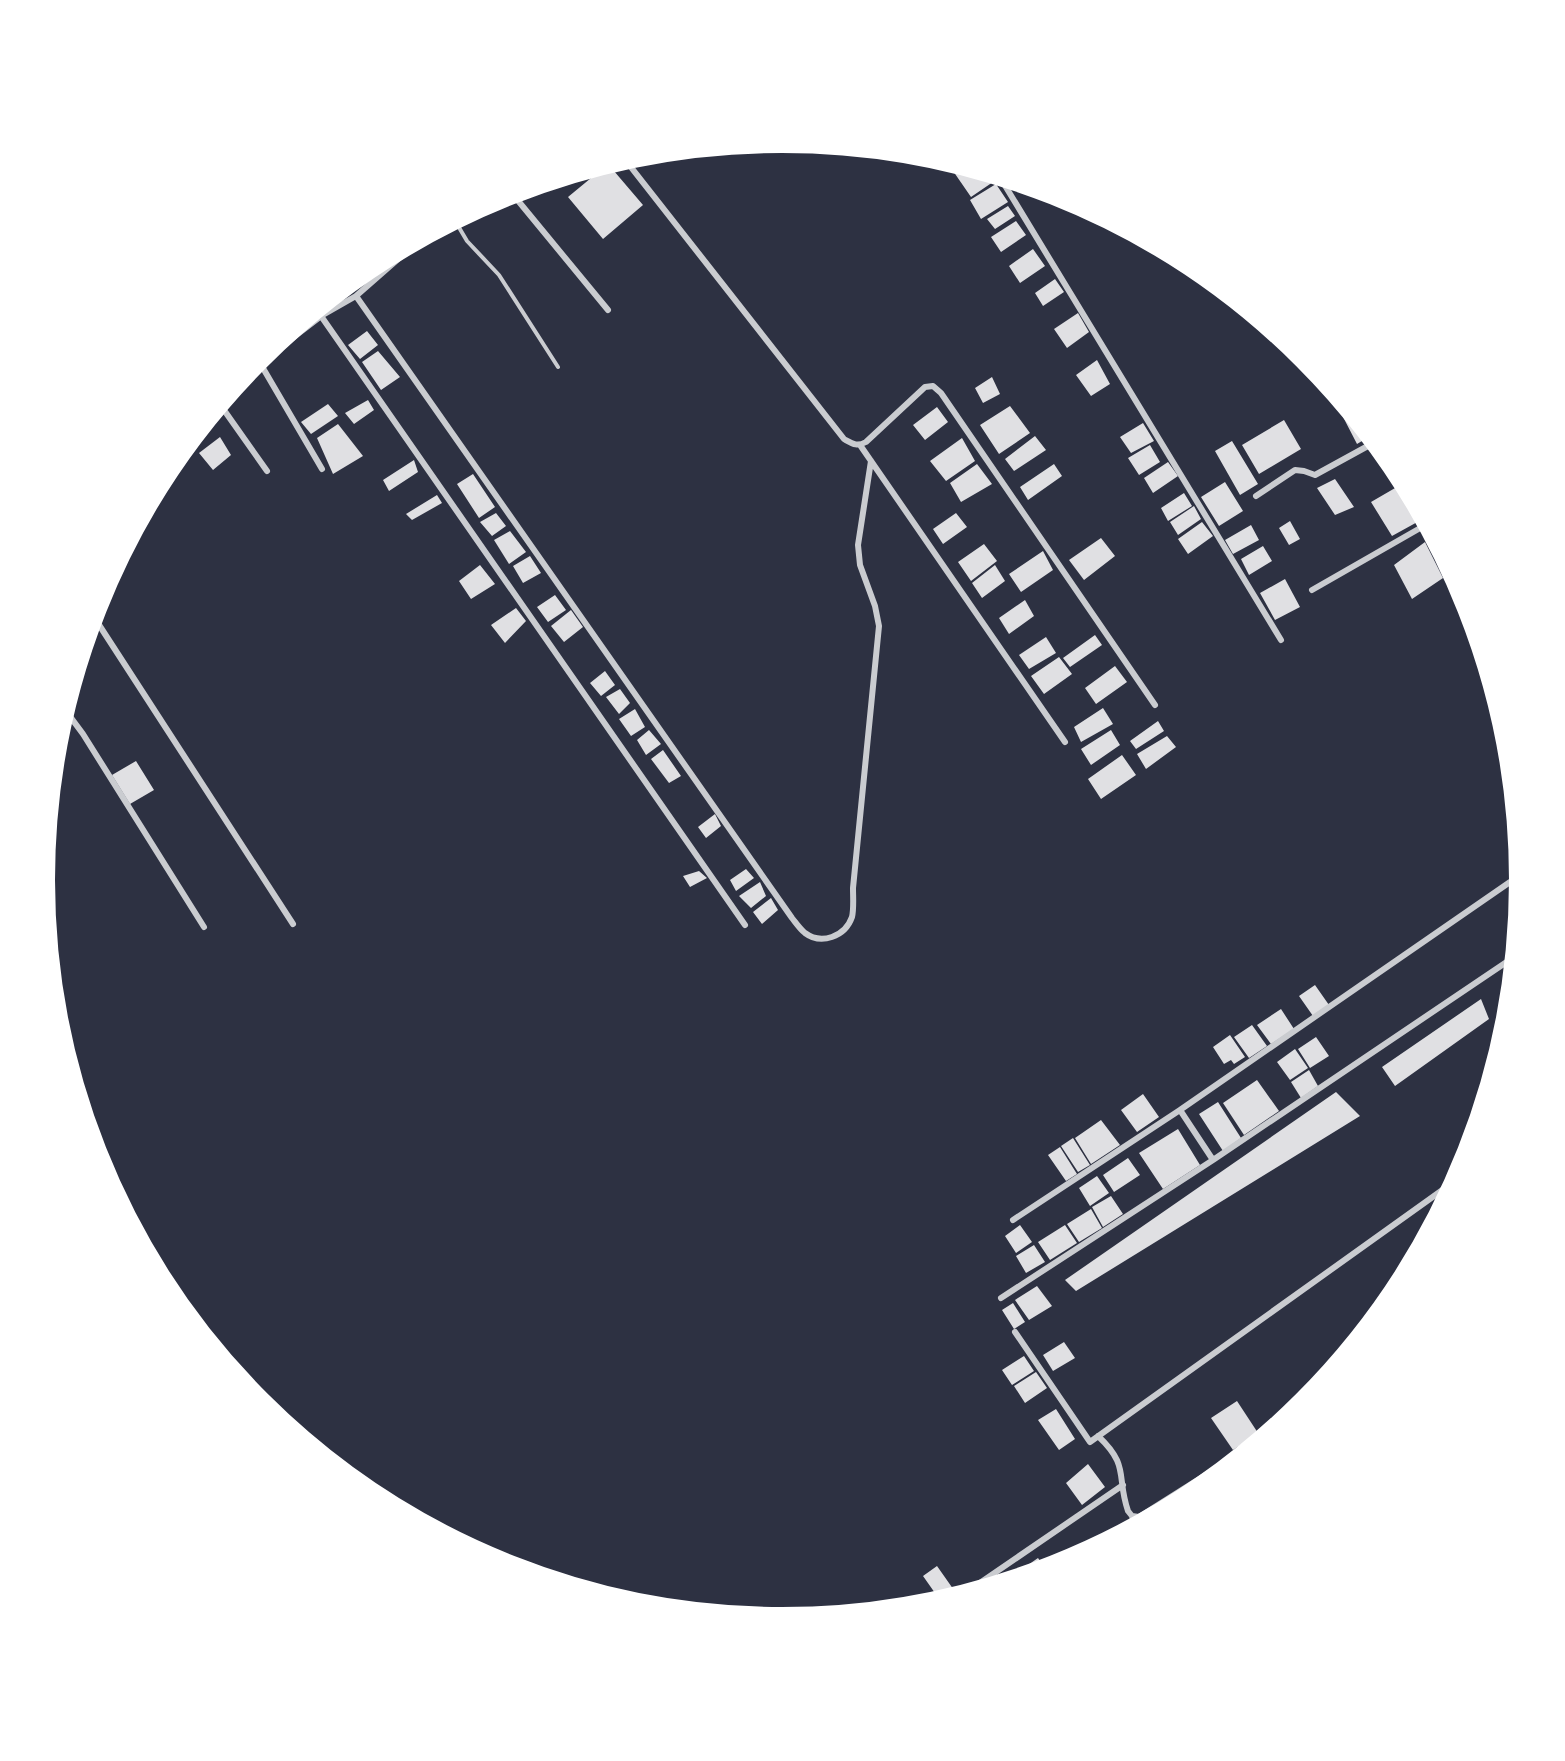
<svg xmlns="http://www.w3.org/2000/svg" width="1565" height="1761" viewBox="0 0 1565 1761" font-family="Barlow,sans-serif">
<rect width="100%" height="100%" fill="#2d3142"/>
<path fill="#e0e0e3" d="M959 162 967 168 971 166 984 170 993 182 971 197 951 168Z
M608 164 643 205 603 239 568 197Z
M996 184 1008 202 981 219 970 200Z
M1008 206 1015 216 995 229 987 219Z
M1016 221 1026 235 1001 252 991 237Z
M1033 249 1045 266 1020 283 1009 266Z
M1055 279 1064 292 1043 306 1035 293Z
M1078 313 1089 332 1067 348 1054 329Z
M367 331 378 345 360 359 348 345Z
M378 351 400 377 381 390 362 362Z
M1097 360 1110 384 1091 396 1076 375Z
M992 377 1000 394 983 403 975 388Z
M368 400 374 410 354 424 345 413Z
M328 404 338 416 311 434 301 422Z
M1010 406 1030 433 999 454 980 425Z
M937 407 948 422 925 440 913 425Z
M1350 408 1372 435 1357 444 1341 413Z
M1284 420 1301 449 1259 474 1242 445Z
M1143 423 1154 441 1131 453 1120 437Z
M338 424 363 456 333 474 317 438Z
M1035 436 1046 450 1014 471 1005 459Z
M220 437 231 455 213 470 199 453Z
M962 438 975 461 946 481 930 461Z
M1232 441 1258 484 1240 495 1215 451Z
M1150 445 1160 462 1139 475 1128 458Z
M414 460 418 472 389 491 383 480Z
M1168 462 1178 476 1153 493 1144 478Z
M977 464 992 484 961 502 950 483Z
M1054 464 1062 476 1028 500 1020 487Z
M473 474 495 507 479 518 457 484Z
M1335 479 1354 507 1335 515 1317 488Z
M1225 482 1243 511 1219 526 1201 497Z
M1402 484 1421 520 1392 536 1371 502Z
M1184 493 1192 506 1168 521 1161 508Z
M437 495 442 503 412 520 406 514Z
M1194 506 1201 519 1178 535 1170 522Z
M496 513 506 526 492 536 480 522Z
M956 513 967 527 943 544 933 529Z
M1290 521 1300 539 1289 545 1279 528Z
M1202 522 1213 536 1188 554 1178 539Z
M1251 525 1259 540 1233 554 1225 540Z
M510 531 526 552 509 564 494 540Z
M1101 538 1115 556 1084 580 1069 560Z
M1425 542 1443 578 1412 599 1394 565Z
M984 544 997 561 971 581 958 562Z
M1263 546 1272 561 1249 575 1241 559Z
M1043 551 1053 570 1021 592 1009 574Z
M530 556 541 573 523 583 513 566Z
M480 565 495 584 471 599 459 581Z
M995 565 1005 581 982 598 972 583Z
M1285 579 1300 607 1275 620 1260 593Z
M555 595 566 610 548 622 537 607Z
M1025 600 1034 616 1009 634 999 618Z
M516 608 526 621 505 643 491 625Z
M571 610 583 627 564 642 551 626Z
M90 620 97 631 85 638V636Z
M1095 635 1102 645 1070 667 1063 658Z
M1046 637 1056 653 1029 669 1019 655Z
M1059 657 1072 674 1044 694 1031 676Z
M1115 666 1127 682 1096 704 1085 688Z
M605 671 615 685 601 696 590 683Z
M620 689 630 703 619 714 606 697Z
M1103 708 1113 724 1081 742 1074 727Z
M635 709 645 727 631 736 619 719Z
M1158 721 1164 731 1136 749 1130 741Z
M649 730 661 744 646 755 637 740Z
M1111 730 1120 745 1091 765 1081 749Z
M1167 736 1176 747 1146 769 1137 754Z
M663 750 681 776 669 783 651 759Z
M1122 755 1136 775 1101 799 1088 779Z
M136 761 154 790 130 804 112 775Z
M715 814 721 826 706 838 698 827Z
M746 869 754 878 736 891 730 880Z
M699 871 707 878 690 887 683 876Z
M760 882 766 896 751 908 739 896Z
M771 898 778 910 762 924 753 912Z
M1315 985 1329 1005 1313 1016 1299 996Z
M1481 999 1489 1019 1395 1086 1382 1067Z
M1281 1009 1294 1029 1271 1044 1257 1025Z
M1252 1025 1267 1046 1249 1058 1234 1037Z
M1230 1035 1245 1057 1234 1064 1231 1060 1224 1064 1213 1047Z
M1316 1037 1329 1056 1310 1068 1298 1049Z
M1295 1049 1308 1068 1290 1080 1277 1062Z
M1309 1070 1318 1086 1301 1098 1291 1082Z
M1257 1080 1279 1111 1244 1135 1223 1103Z
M1336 1092 1360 1116 1076 1291 1065 1280Z
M1143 1094 1159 1117 1137 1132 1121 1110Z
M1218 1102 1241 1138 1223 1151 1199 1114Z
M1101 1120 1120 1145 1091 1164 1075 1138Z
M1178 1129 1200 1165 1163 1189 1139 1153Z
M1073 1138 1090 1165 1078 1172 1061 1146Z
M1060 1147 1077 1174 1066 1181 1048 1155Z
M1128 1158 1140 1175 1114 1192 1103 1175Z
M1097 1176 1109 1193 1090 1206 1079 1188Z
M1111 1196 1123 1214 1103 1227 1092 1207Z
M1091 1209 1102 1228 1079 1242 1067 1224Z
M1020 1225 1032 1242 1016 1253 1005 1236Z
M1065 1225 1077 1243 1050 1260 1038 1242Z
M1034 1245 1045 1262 1026 1273 1016 1256Z
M1037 1286 1052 1306 1029 1320 1015 1300Z
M1013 1303 1025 1322 1014 1329 1002 1310Z
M1064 1342 1075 1358 1053 1371 1043 1355Z
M1024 1356 1034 1371 1012 1385 1002 1370Z
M1036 1372 1047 1388 1025 1403 1014 1386Z
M1237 1401 1258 1433 1233 1450 1211 1418Z
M1056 1409 1075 1439 1059 1450 1038 1420Z
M1088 1464 1105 1487 1082 1505 1066 1483Z
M1038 1558 1048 1572 1032 1577 1025 1567Z
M937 1566 956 1593 942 1603 923 1576Z"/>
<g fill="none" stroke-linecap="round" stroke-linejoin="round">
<path stroke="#caccd0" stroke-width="4" d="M454 219 467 241 499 275 558 367"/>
<path stroke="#caccd0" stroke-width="6" d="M623 157 844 439C853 444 857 447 866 442L925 387 933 386 941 393 1155 705
M998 174 1281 640
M510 191 608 310
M356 296 792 918C796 923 800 929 805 933 821 945 845 937 852 917 854 909 853 897 853 888L879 626 875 606 860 565 858 545 871 461
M321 316 745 925
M260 363 322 469
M239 379 321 316 356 296 429 232
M219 403 267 471
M860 445 1065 742
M1256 496 1295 470 1304 471 1315 475 1377 441
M1312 590 1429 523
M92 614 293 924
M63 707 83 734 204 927
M1517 955 1213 1160 1180 1110 1510 882 1524 880
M1013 1220 1180 1110
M1001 1298 1213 1160
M1015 1332 1090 1442 1462 1176
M1098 1436C1130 1466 1116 1476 1128 1511L1132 1516 1139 1517 1277 1430
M1132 1516 1136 1529
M955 1600 1123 1485"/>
</g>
<path d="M0 0H1565V1761H0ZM51 880a731 731 0 1 1 1462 0a731 731 0 1 1-1462 0Z" fill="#fff" fill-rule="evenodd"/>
<path fill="none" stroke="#fff" stroke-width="8" d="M51 880a731 731 0 1 1 1462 0a731 731 0 1 1-1462 0Z"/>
</svg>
